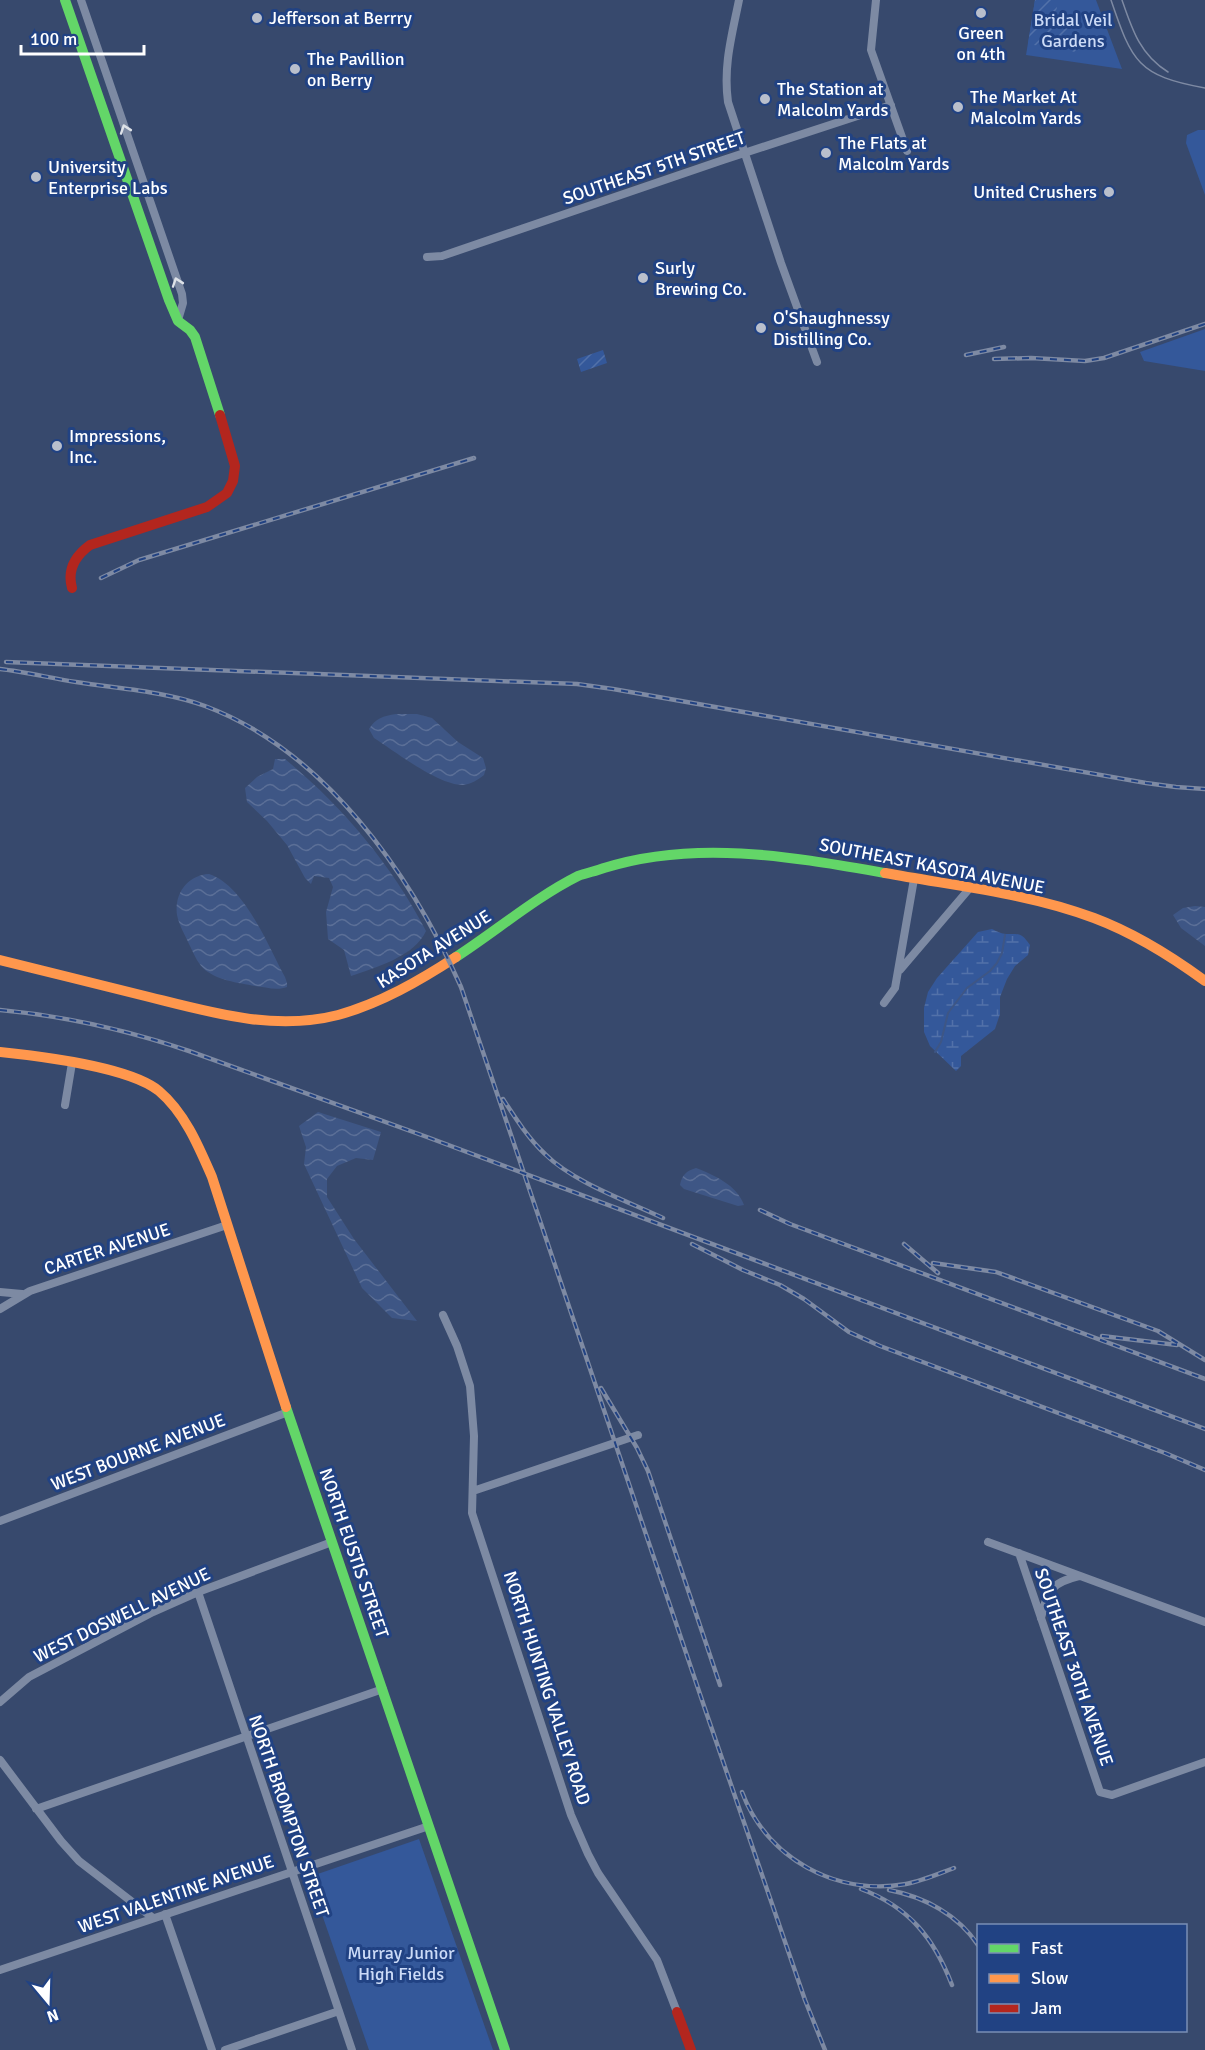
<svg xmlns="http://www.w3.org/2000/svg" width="1205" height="2050" viewBox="0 0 1205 2050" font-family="Signika,sans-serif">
<defs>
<pattern id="wetland-marsh" width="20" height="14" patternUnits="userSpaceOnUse" patternTransform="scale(1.5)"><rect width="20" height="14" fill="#34589a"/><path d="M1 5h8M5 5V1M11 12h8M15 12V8" fill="none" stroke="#5271a9"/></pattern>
<pattern id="garden-furrows" width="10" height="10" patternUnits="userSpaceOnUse" patternTransform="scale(1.5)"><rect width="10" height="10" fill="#34589a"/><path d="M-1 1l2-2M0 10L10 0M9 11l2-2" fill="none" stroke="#5271a9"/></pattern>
<pattern id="water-waves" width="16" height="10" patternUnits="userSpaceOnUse" patternTransform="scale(1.5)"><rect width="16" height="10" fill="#3e5685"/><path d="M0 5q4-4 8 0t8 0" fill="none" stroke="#5b6f97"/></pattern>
</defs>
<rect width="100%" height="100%" fill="#37496d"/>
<path fill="url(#wetland-marsh)" d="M992 929C996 931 1002 934 1006 934 1021 934 1021 933 1030 945L1028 955 1015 966 1007 979 1000 997V1014L995 1029 961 1056V1066L956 1071 930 1046 924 1032V1008L928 992 937 978 978 932Z"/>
<path fill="#34589a" d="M1035 0H1096L1122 69 1026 55Z
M1198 130H1205V195L1186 143 1187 135Z
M1205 329V371L1144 361 1140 352Z
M419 1839 493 2050H369L309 1877Z"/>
<path fill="url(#garden-furrows)" d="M1035 0H1058L1052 39C1062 46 1071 47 1083 44L1081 53 1028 44Z
M1058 16 1069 18 1084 40C1074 47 1063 43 1054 37Z
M603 350 607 363 581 372 577 359Z"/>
<path fill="url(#water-waves)" d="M396 714H417L432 718 458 742 483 758 486 768 484 775C478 780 471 784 463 785 438 785 396 752 374 738L369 729C376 718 383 716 396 714Z
M275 759H285C343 807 391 864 426 931 415 956 375 968 351 976L344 950 328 939 326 912 333 887 329 878 314 876 311 884 305 878 287 845 267 821 247 802 245 788 257 777 273 769Z
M209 874C245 886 268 946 285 977L287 983V987C277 991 265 987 255 986 239 983 215 980 203 968 197 962 193 952 189 944 185 935 179 925 177 915 174 893 188 875 209 874Z
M1195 906 1205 907V946L1181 928 1173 915 1183 908Z
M318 1112 381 1132 373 1160 356 1158 337 1166 327 1179V1197L354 1239 417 1321 392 1318 362 1288 304 1164 306 1147 299 1126Z
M696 1168C714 1175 737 1185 744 1205L738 1206 684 1189 680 1185C682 1175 686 1171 696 1168Z"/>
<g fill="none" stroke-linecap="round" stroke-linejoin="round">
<path stroke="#3e5685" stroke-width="2" d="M935 1052 941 1042 948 1013 967 988 990 971 997 963 1002 953 1005 935"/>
<path stroke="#7d8aa3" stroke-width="8" d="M81 0 182 294 183 303 178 320
M739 0C732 35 723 66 728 102L781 263 817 362
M876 0 871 50 907 151
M427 257 442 256 723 160 891 105
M900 970 969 889
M884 1003 895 988 914 879
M65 1105 72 1063
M0 1292 22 1294
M0 1309 30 1291 227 1225
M443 1315 457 1346 470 1386 474 1436 472 1513 571 1815 588 1854 598 1873 657 1960 677 2012
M473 1491 638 1435
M0 1521 288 1412
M988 1542 1205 1622
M1019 1553 1100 1792 1112 1795 1205 1762
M198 1592 352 2050
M1041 1618C1048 1590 1050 1583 1079 1576
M0 1702 29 1677 153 1612 198 1592 332 1542
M0 1760 61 1841 79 1861 153 1918
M36 1809 383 1689
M165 1914 212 2050
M0 1970 429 1826
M225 2050 339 2011"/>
<path stroke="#63d668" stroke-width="10" d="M65 0 169 300 178 321 190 330 195 337 220 415
M456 957C496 931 536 897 578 876 586 873 596 871 604 868 696 839 793 857 885 873
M286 1407 505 2050"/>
<path stroke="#ff974d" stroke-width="10" d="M885 873C955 886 1028 893 1094 918 1134 933 1171 956 1205 981
M0 960C47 972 94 983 141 995 206 1011 272 1032 338 1015 381 1003 419 981 456 957
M0 1052C39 1056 130 1067 159 1091 185 1113 199 1147 212 1177L286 1407"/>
<path stroke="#b3261e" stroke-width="10" d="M72 588C67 570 75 556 90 545L207 507 227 493 233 481 235 466 220 415
M677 2012 691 2050"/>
<path stroke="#7e8aa3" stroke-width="1.5" d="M1111 0C1132 62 1138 76 1205 88
M1122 0C1132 29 1140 55 1168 72"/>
<g stroke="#7e8aa3" stroke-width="4.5">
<path id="rail" d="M966 355 1004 347
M994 359 1031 358 1085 361 1104 358 1205 324
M101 578 139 560 474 458
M6 662 577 684 613 689 1146 783 1176 787 1205 789
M0 669C26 672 50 678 76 682 119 689 164 691 205 706 325 751 411 874 461 987L705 1709 805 2000 825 2050
M0 1010C65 1016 127 1030 189 1051L427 1137 1205 1429
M503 1099C516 1119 528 1138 545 1154 573 1182 627 1201 663 1218
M760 1210 790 1224 1205 1379
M692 1244 743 1270 780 1285 804 1299 849 1332 880 1346 1165 1453 1205 1470
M904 1244 938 1273
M933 1263 996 1272 1158 1331 1205 1360
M1102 1336 1177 1345
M601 1388 637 1448 648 1471 720 1685
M742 1792C767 1859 836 1896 906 1884 922 1881 938 1874 954 1868
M861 1889C909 1907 934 1938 952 1985
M889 1890C925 1897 958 1915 978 1945"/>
</g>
<use href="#rail" stroke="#214283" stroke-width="2" stroke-dasharray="7" stroke-linecap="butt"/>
</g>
<defs><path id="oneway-chevron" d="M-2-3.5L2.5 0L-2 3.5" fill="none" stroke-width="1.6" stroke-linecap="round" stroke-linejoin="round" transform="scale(1.5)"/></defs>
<g stroke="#dee2e8">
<use href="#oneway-chevron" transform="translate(125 129) rotate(-109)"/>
<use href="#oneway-chevron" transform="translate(177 282) rotate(-109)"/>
</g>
<g fill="#b9bfcc" stroke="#214283" stroke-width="2">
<circle cx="981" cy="13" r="6"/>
<circle cx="257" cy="18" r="6"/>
<circle cx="295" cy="69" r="6"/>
<circle cx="765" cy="99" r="6"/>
<circle cx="958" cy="107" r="6"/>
<circle cx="826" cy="153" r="6"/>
<circle cx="36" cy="177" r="6"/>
<circle cx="1109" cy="192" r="6"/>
<circle cx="643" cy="278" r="6"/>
<circle cx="761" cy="328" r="6"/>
<circle cx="57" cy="446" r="6"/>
</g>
<g text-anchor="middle" stroke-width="6" stroke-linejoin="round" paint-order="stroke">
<g font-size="18" fill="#fff" stroke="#214283" text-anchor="start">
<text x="269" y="24">Jefferson at Berrry</text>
<text x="981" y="39" text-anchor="middle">Green<tspan x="981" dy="21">on 4th</tspan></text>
<text x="307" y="65">The Pavillion<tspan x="307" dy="21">on Berry</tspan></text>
<text x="777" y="95">The Station at<tspan x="777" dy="21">Malcolm Yards</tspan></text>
<text x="970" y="103">The Market At<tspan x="970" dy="21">Malcolm Yards</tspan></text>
<text x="838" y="149">The Flats at<tspan x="838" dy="21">Malcolm Yards</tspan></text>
<text x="48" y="173">University<tspan x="48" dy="21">Enterprise Labs</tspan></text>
<text x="1097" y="198" text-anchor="end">United Crushers</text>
<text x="655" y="274">Surly<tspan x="655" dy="21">Brewing Co.</tspan></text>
<text x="773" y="324">O'Shaughnessy<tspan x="773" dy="21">Distilling Co.</tspan></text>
<text x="69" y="442">Impressions,<tspan x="69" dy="21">Inc.</tspan></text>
</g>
<g font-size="18" fill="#ccdbf7" stroke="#214283">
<text x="1073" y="26">Bridal Veil<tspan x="1073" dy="21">Gardens</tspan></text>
<text x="401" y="1959">Murray Junior<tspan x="401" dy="21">High Fields</tspan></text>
</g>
<g font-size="18" fill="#fff" stroke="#214283">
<text transform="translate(654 168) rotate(-19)" y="6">SOUTHEAST 5TH STREET</text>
<text transform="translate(932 866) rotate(11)" y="6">SOUTHEAST KASOTA AVENUE</text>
<text transform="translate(434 949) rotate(-32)" y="6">KASOTA AVENUE</text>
<text transform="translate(107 1249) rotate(-18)" y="6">CARTER AVENUE</text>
<text transform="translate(138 1452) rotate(-21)" y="6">WEST BOURNE AVENUE</text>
<text transform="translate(354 1553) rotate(71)" y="6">NORTH EUSTIS STREET</text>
<text transform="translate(122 1615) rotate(-26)" y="6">WEST DOSWELL AVENUE</text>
<text transform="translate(1074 1667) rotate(71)" y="6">SOUTHEAST 30TH AVENUE</text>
<text transform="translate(547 1688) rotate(72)" y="6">NORTH HUNTING VALLEY ROAD</text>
<text transform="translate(289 1816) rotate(71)" y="6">NORTH BROMPTON STREET</text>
<text transform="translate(176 1894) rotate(-19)" y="6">WEST VALENTINE AVENUE</text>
</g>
</g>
<rect x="977" y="1924" width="210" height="108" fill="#214283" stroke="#7a8eb5" stroke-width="1.5"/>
<rect x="989" y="1944" width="30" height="9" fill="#63d668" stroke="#7a8eb5" stroke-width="1.5"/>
<text x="1031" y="1954" font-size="18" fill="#ffffff">Fast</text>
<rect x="989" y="1974" width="30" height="9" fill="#ff974d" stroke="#7a8eb5" stroke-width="1.5"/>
<text x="1031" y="1984" font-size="18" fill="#ffffff">Slow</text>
<rect x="989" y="2004" width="30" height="9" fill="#b3261e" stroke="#7a8eb5" stroke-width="1.5"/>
<text x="1031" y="2014" font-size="18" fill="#ffffff">Jam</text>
<g transform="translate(48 2002) rotate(161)" stroke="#214283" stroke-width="4.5" paint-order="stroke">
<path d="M0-4.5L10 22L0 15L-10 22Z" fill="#ffffff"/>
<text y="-9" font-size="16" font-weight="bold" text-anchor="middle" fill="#ffffff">N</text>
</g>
<path d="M21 45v9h123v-9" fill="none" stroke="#ffffff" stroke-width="3"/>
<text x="30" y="45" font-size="18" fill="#ffffff" stroke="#214283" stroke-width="4.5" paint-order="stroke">100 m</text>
</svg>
